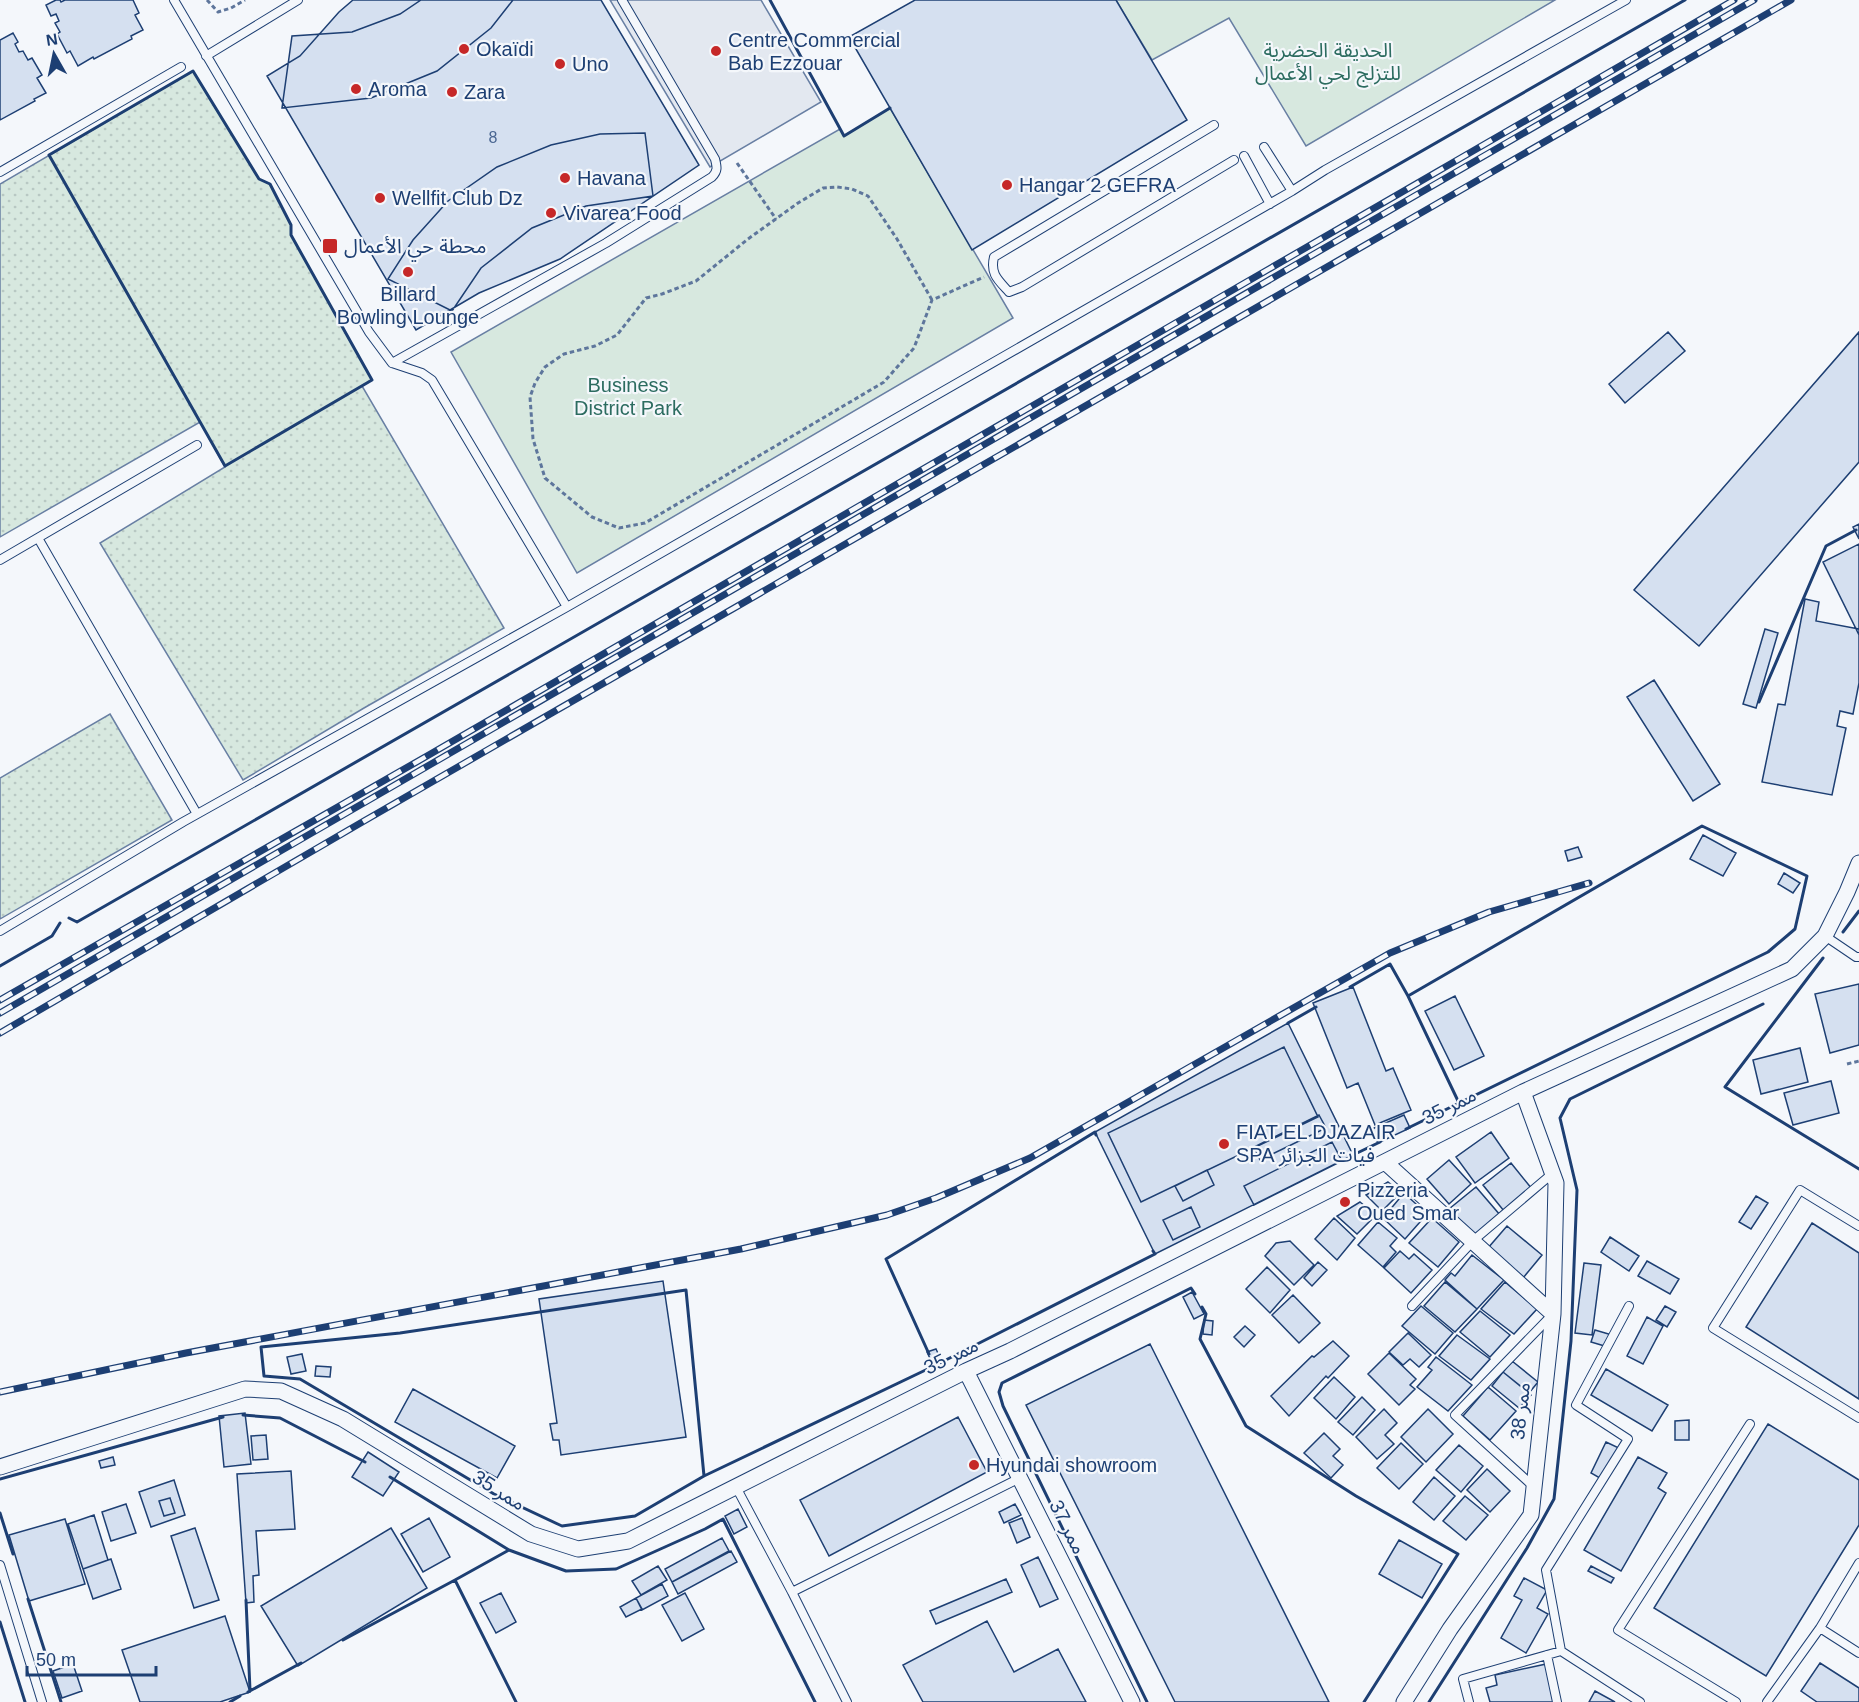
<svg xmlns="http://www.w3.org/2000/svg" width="1859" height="1702" viewBox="0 0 1859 1702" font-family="Helvetica,'Noto Sans Arabic',sans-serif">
<defs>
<pattern id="grass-dots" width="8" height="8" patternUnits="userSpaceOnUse" patternTransform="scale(1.5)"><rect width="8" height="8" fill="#d7e8df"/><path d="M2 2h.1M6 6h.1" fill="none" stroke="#b8c8c3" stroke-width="1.8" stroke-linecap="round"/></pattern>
</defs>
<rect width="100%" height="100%" fill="#f4f7fb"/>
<path fill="url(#grass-dots)" stroke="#687fa3" stroke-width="1.5" d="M193 71 259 179 270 184 291 225V235L372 380 362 386 504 628 364 708 243 780 100 543 225 467 200 422 0 537V184Z
M110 714 172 820 0 919V778Z"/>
<path fill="#d7e8df" stroke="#687fa3" stroke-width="1.5" d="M1116 0H1555L1306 146 1229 18 1152 60Z
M890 108 1013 318 577 573 451 352 840 129 844 136Z"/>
<path fill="#e3e8f0" stroke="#687fa3" stroke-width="1.5" d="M610 0H761L821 102 710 167Z"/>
<path fill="#d5e0f0" stroke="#1d3f73" stroke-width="1.5" d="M56 0H60L61 2 65 0H133L139 13 135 15 143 30 131 36 132 39 94 59 93 57 78 66 70 51 67 53 57 34 60 32 55 23 59 21 56 14 51 16 46 5Z
M353 0H601L699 165 560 259 479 293 416 330 267 76 300 56 339 12Z
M421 0H513L491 28 437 71 371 98 282 108 292 36 352 32 400 14Z
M915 0H1116L1187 120 972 250 849 37Z
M13 33 18 42 15 44 19 52 23 51 28 60 32 58 42 75 37 78 46 93 34 99 35 101 0 120V40Z
M645 133 653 196 586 206 532 228 481 268 452 311 388 279 413 240 448 201 497 167 551 145 600 134Z
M1668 332 1685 351 1625 403 1609 384Z
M1859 332V462L1699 646 1634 590Z
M1859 524V539L1853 527Z
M1859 544V635L1823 562Z
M1805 599 1819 602 1816 621 1859 629V683L1853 714 1840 711 1837 726 1846 728 1832 795 1762 782 1778 704 1785 705Z
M1765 629 1778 633 1756 708 1743 704Z
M1654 680 1720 784 1693 801 1627 697Z
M1703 835 1736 853 1723 876 1690 859Z
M1578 847 1582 857 1568 861 1565 851Z
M1784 873 1800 883 1793 893 1778 884Z
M1859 984V1045L1830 1053 1815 994Z
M1353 987 1386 1071 1393 1068 1411 1110 1375 1125 1358 1083 1347 1088 1313 1003Z
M1455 996 1484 1056 1454 1070 1425 1011Z
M1288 1023 1353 1155 1155 1254 1095 1132Z
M1284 1047 1318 1117 1141 1202 1108 1133Z
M1800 1048 1808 1082 1761 1094 1753 1060Z
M1831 1081 1839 1113 1793 1125 1784 1093Z
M1319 1115 1326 1128 1260 1160 1254 1147Z
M1404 1115 1410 1128 1378 1143 1372 1129Z
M1491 1132 1509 1158 1475 1183 1456 1157Z
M1332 1142 1342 1161 1254 1205 1244 1186Z
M1449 1160 1471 1184 1449 1204 1427 1179Z
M1511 1163 1532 1189 1504 1211 1483 1185Z
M1207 1170 1214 1185 1183 1201 1175 1186Z
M1388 1182 1401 1192 1382 1211 1366 1195Z
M1476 1187 1500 1215 1474 1235 1449 1209Z
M1404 1193 1427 1214 1405 1239 1383 1218Z
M1756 1196 1768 1203 1751 1229 1739 1222Z
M1360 1202 1376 1215 1357 1234 1337 1216Z
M1191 1207 1200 1227 1173 1240 1163 1220Z
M1334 1218 1355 1238 1337 1260 1315 1239Z
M1432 1218 1459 1242 1438 1267 1409 1243Z
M1378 1222 1397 1238 1390 1246 1396 1252 1383 1267 1358 1245Z
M1812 1223 1859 1253V1399L1746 1327Z
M1507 1226 1542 1255 1523 1278 1488 1248Z
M1610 1237 1639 1256 1629 1271 1601 1252Z
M1290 1241 1314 1265 1294 1285 1265 1256 1276 1243Z
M1400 1251 1409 1259 1414 1254 1432 1270 1411 1293 1384 1268Z
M1472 1255 1504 1280 1477 1309 1445 1280 1451 1273 1455 1276Z
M1647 1261 1679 1279 1670 1294 1638 1276Z
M1318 1262 1327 1270 1312 1286 1304 1278Z
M1584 1263 1601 1265 1592 1335 1575 1333Z
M1267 1267 1290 1290 1270 1313 1246 1289Z
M663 1281 686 1437 561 1455 559 1440H553L550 1424 557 1423 539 1299Z
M1445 1282 1477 1309 1455 1332 1424 1306Z
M1505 1282 1537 1309 1514 1334 1481 1309Z
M1192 1292 1204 1314 1194 1319 1183 1297Z
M1293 1295 1320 1323 1299 1343 1272 1315Z
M1421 1306 1453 1333 1435 1354 1402 1326Z
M1665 1306 1676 1312 1667 1327 1656 1320Z
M1480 1311 1510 1335 1490 1357 1460 1332Z
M1647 1317 1663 1326 1643 1364 1627 1356Z
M1204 1320 1213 1321 1212 1335 1203 1334Z
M1245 1326 1255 1335 1244 1347 1234 1337Z
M1595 1330 1612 1335 1608 1347 1591 1342Z
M1408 1333 1431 1355 1419 1367 1410 1359 1403 1365 1389 1352Z
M1457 1335 1490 1359 1471 1380 1439 1356Z
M1333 1341 1349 1356 1328 1378 1326 1376 1289 1416 1271 1396 1312 1356 1314 1357Z
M1150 1344 1329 1702H1175L1026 1405Z
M936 1349 942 1362 933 1365 927 1352Z
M1389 1353 1416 1379 1410 1385 1415 1389 1399 1405 1368 1374Z
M302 1354 306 1371 291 1374 287 1357Z
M1436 1357 1472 1385 1448 1411 1417 1387 1432 1370 1428 1367Z
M1512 1361 1538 1382 1529 1393 1503 1372Z
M316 1366 331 1367 330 1377 315 1376Z
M1606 1369 1668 1405 1652 1431 1591 1395Z
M1503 1372 1531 1395 1519 1408 1492 1386Z
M1334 1377 1355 1397 1336 1419 1314 1398Z
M1488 1387 1516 1411 1490 1440 1463 1416Z
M413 1389 515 1446 497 1478 395 1422Z
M1362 1397 1375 1410 1353 1435 1338 1422Z
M1384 1409 1397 1423 1385 1435 1394 1444 1377 1459 1356 1437Z
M1428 1409 1453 1434 1426 1462 1401 1437Z
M245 1413 251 1464 224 1467 219 1416Z
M958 1417 987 1472 829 1556 800 1500Z
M1689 1420V1440H1675V1421Z
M1768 1424 1859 1480V1525L1766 1676 1654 1608Z
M1324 1433 1340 1449 1333 1456 1343 1465 1331 1478 1304 1453Z
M266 1435 268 1459 253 1460 251 1436Z
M1606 1442 1621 1449 1605 1481 1591 1473Z
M1401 1443 1423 1464 1399 1489 1377 1468Z
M1459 1445 1483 1466 1461 1492 1436 1470Z
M368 1452 399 1472 383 1496 352 1477Z
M113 1457 115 1465 101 1468 99 1461Z
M1638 1457 1667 1473 1658 1488 1666 1493 1621 1571 1584 1550Z
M1487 1469 1510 1491 1490 1512 1467 1490Z
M291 1471 295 1529 256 1531 259 1575 253 1576 254 1602 246 1603 237 1474Z
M1434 1477 1455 1496 1434 1520 1413 1502Z
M174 1480 185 1515 151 1527 139 1492Z
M1465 1496 1488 1515 1466 1540 1443 1521Z
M170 1498 175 1513 164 1516 159 1501Z
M126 1504 136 1533 111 1541 102 1512Z
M1015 1504 1021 1515 1004 1523 999 1512Z
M738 1509 747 1527 734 1534 725 1516Z
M94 1515 108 1560 83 1569 68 1524Z
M429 1518 450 1557 423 1572 401 1534Z
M1022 1518 1030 1537 1017 1543 1009 1523Z
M65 1519 85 1584 29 1601 9 1535Z
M195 1528 219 1600 194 1608 171 1536Z
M391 1528 427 1588 298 1666 261 1606Z
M722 1538 729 1551 672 1582 665 1569Z
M1399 1540 1442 1564 1422 1598 1379 1574Z
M731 1551 737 1562 678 1594 672 1582Z
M1038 1557 1058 1599 1040 1607 1021 1565Z
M111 1559 121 1589 93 1599 83 1569Z
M658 1566 667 1580 641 1595 632 1581Z
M1591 1566 1614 1578 1611 1583 1588 1571Z
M1524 1578 1547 1590 1537 1608 1548 1614 1526 1653 1501 1638 1522 1600 1514 1596Z
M1006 1579 1012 1592 936 1624 930 1611Z
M662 1584 668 1596 642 1610 636 1598Z
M501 1593 516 1622 496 1633 480 1603Z
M685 1593 704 1629 682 1641 662 1605Z
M636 1598 642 1609 626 1617 620 1607Z
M225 1616 250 1692 220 1702H140L122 1650Z
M987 1621 1014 1672 1058 1649 1086 1702H923L903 1665Z
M1551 1663 1559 1702H1490L1486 1688 1497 1685 1495 1675Z
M1820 1663 1859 1688V1702H1817L1801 1691Z
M73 1664 82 1691 62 1698 53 1671Z
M1595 1691 1615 1702H1589Z"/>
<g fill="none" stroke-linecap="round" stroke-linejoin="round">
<g stroke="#1d3f73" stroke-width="10">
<path id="lane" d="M174 0 369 332 392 363 422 373 432 380 567 607
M206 56 298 0
M1214 125 994 257C990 274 998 280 1009 292L1022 287 1234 160
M1264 147 1292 191
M1244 156 1270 204
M0 172 181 67
M392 363 606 243 712 177C718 171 717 167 715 159L622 0
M38 538 197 814
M0 560 197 445
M0 931 183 822 567 607 1292 191 1325 170 1626 0
M1825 936 1856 957H1859
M1859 1226 1800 1190 1713 1328 1859 1418
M1412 1306 1474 1240 1553 1173
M1533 1486 1455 1415 1552 1315
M736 1487 792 1592 847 1702
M1859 1563 1820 1628 1859 1653
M0 1565 42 1702
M792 1592 1020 1478
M1561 1651 1546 1570 1628 1439 1576 1405 1629 1306
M1547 1655 1557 1702
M1469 1702 1463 1679 1561 1651 1640 1702
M1736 1702 1618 1630 1750 1424
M1767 1702 1820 1628"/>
</g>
<g stroke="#1d3f73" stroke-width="17">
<path id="street" d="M1385 1162 1553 1314
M966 1371 1132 1702
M0 1467 245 1389 281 1391 343 1419 531 1534 578 1549 628 1541 966 1371 1010 1351 1523 1092 1792 969 1825 936 1847 892 1859 863
M1404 1702 1450 1629 1531 1515 1553 1314 1556 1183 1523 1092"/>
</g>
<path stroke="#5e769c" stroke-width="3" stroke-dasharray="4.5 3" stroke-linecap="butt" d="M207 0 218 12 231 8 245 0
M737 163 776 219
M932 300 897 239 868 196 852 189 837 187 823 188 798 203 748 239 696 281 662 294 646 298 617 335 595 346 564 354 545 367 535 383 530 397 533 439 545 478 592 517 619 528 645 523 884 382 914 348 932 300 984 277
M1847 1064 1859 1061"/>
<use href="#lane" stroke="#f4f7fb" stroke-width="8"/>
<use href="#street" stroke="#f4f7fb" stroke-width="15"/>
<g stroke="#1d3f73" stroke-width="7">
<path id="rail" d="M0 1000 427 756 1734 0
M0 1013 1754 0
M0 1033 364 821 1791 0
M0 1392 186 1353 741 1249 887 1215 936 1198 1030 1158 1390 953 1489 912 1589 883"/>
</g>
<use href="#rail" stroke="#f4f7fb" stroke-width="4.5" stroke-dasharray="14" stroke-linecap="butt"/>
<path stroke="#1d3f73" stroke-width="3" d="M770 0 844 136 890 108
M193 71 259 179 270 184 291 225V235L372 380 225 466 49 155Z
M1759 702 1826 546 1856 530
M69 918 77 922 1685 0
M1843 932 1859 911
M1823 958 1725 1087 1859 1169
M0 966 52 936 60 923
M1350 987 1390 964 1408 996 1702 826 1807 876 1795 929 1768 952 1406 1129
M1408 996 1459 1103
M1288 1023 1316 1007
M1353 1155 1380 1142
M686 1290 704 1476 635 1516 562 1526 494 1494 300 1379 264 1376 261 1347 400 1333Z
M1202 1307 1206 1314 1200 1339 1246 1426 1356 1496 1458 1554 1364 1702
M929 1354 886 1259 1095 1132 1096 1135
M243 1415 280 1418 365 1462
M704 1476 934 1366 1155 1254 1153 1251
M390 1477 509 1550
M0 1479 223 1417
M0 1513 13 1554
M455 1580 509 1550 566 1571 616 1569 705 1529 723 1519 815 1702
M28 1599 61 1702
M246 1600 250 1690
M0 1622 25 1702
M343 1640 455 1580 516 1702
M248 1692 301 1663
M230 1702 240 1696
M1147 1702 1003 1406 999 1392 1002 1383 1191 1288 1195 1294
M1429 1702 1527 1548 1554 1499 1571 1341 1577 1190 1560 1118 1570 1099 1763 1004"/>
</g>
<g fill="#c62828" stroke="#f4f7fb" stroke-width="2">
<circle cx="464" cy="49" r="6"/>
<circle cx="716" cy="51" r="6"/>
<circle cx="560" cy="64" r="6"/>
<circle cx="356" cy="89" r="6"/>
<circle cx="452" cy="92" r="6"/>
<circle cx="565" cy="178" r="6"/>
<circle cx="1007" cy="185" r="6"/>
<circle cx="380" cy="198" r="6"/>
<circle cx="551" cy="213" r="6"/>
<rect x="322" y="238" width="16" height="16" rx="3"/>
<circle cx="408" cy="272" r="6"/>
<circle cx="1224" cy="1144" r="6"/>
<circle cx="1345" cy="1202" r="6"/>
<circle cx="974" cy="1465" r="6"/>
</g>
<g text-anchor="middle" stroke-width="4.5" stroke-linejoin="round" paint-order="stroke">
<g font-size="16" fill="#4b6792">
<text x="493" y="143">8</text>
</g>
<g font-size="20" fill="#1d3f73" stroke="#f4f7fb" text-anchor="start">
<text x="728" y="47">Centre Commercial<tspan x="728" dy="23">Bab Ezzouar</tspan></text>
<text x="476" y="56">Okaïdi</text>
<text x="572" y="71">Uno</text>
<text x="368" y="96">Aroma</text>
<text x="464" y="99">Zara</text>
<text x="577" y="185">Havana</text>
<text x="1019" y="192">Hangar 2 GEFRA</text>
<text x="392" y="205">Wellfit Club Dz</text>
<text x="563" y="220">Vivarea Food</text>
<text x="344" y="253">محطة حي الأعمال</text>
<text x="408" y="301" text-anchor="middle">Billard<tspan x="408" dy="23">Bowling Lounge</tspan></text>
<text x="1236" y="1139">FIAT EL DJAZAIR<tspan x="1236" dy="23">SPA فيات الجزائر</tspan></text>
<text x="1357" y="1197">Pizzeria<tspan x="1357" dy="23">Oued Smar</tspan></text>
<text x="986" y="1472">Hyundai showroom</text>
</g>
<g font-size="20" fill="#2c6c60" stroke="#f4f7fb">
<text x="1328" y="57">الحديقة الحضرية<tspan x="1328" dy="23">للتزلج لحي الأعمال</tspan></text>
<text x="628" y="392">Business<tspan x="628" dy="23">District Park</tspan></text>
</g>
<g font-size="20" fill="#1d3f73" stroke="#f4f7fb">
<text transform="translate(1449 1106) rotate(-27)" y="7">ممر 35</text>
<text transform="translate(951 1356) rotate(-26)" y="7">ممر 35</text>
<text transform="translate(1520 1411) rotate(-84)" y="7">ممر 38</text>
<text transform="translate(499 1490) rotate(32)" y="7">ممر 35</text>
<text transform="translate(1068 1527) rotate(63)" y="7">ممر 37</text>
</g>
</g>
<g transform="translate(54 54) rotate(351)" stroke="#f4f7fb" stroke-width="4.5" paint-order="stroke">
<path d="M0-4.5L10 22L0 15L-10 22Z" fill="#1d3f73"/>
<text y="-9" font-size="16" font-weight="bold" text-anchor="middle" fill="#1d3f73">N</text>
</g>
<path d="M27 1666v9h129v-9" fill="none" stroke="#1d3f73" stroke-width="3"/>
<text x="36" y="1666" font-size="18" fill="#1d3f73" stroke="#f4f7fb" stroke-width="4.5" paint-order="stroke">50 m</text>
</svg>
